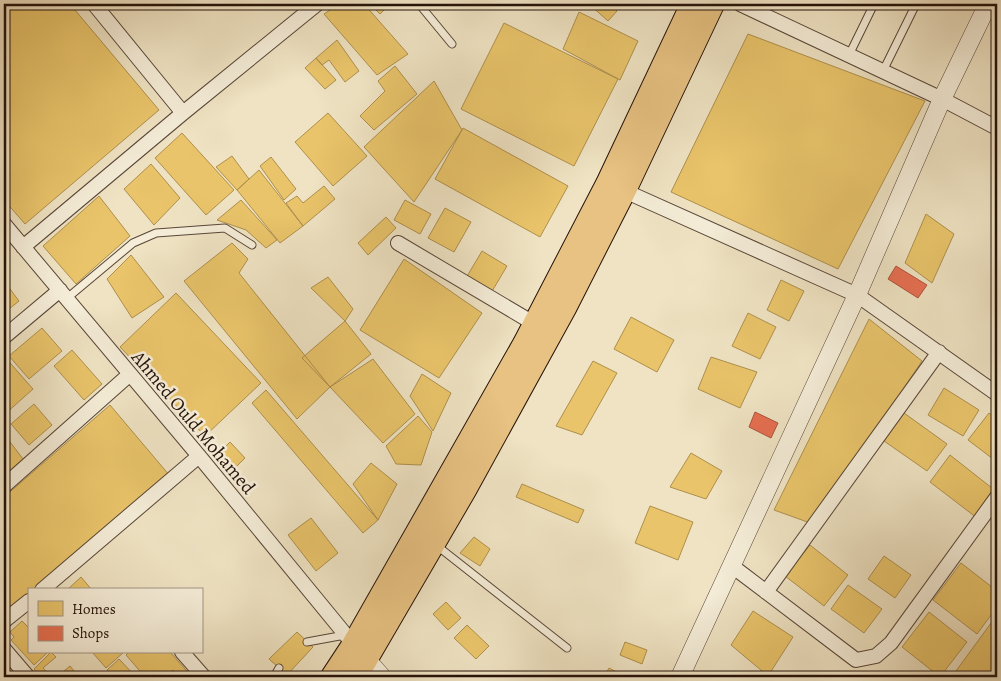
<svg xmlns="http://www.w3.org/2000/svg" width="1001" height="681" viewBox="0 0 1001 681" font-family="Alegreya,serif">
<rect width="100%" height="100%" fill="#efe3c3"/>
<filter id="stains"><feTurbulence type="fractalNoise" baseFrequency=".004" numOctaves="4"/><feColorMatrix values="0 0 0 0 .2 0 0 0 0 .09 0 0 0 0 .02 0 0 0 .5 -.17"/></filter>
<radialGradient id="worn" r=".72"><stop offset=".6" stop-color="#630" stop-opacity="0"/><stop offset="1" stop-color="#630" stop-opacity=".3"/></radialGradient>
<path fill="#e9c46a" stroke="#ae8f4d" d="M4 4H70L159 110 25 224 4 200Z
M339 4H364L408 54 377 75 324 14Z
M370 4H390L380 14Z
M589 4H609L617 11 608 21Z
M579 12 638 41 620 80 563 49Z
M504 23 618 79 574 166 461 109Z
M748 34 925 101 838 269 671 192Z
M337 40 359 71 345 82 329 60 322 65 316 58Z
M316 58 336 80 325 89 305 68Z
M395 66 417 94 374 130 360 116 385 91 378 81Z
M434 81 462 130 414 202 364 147Z
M328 113 367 156 333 186 295 142Z
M463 128 568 186 540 237 435 179Z
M182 133 234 190 206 215 155 158Z
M232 156 249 179 237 190 216 167Z
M271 157 296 189 284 200 260 166Z
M151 164 180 198 154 225 124 189Z
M259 170 303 226 280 243 237 190Z
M324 186 335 199 303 226 286 203 297 196 303 203Z
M99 196 130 236 76 284 43 246Z
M241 200 277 240 266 248 246 230 217 220Z
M405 200 431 214 420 234 394 220Z
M445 208 471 222 454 252 428 238Z
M926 214 954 234 932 283 905 263Z
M386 217 396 228 368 255 358 243Z
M232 243 248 259 239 273 330 387 297 419 184 281Z
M482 251 507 266 491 293 466 278Z
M131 255 164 297 132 318 107 279Z
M404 259 482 313 439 378 360 330Z
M328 277 353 309 345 321 311 288Z
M781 280 804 291 789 321 767 310Z
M4 281 19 301 4 313Z
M176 293 261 383 205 436 120 347Z
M748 313 776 327 760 359 732 346Z
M631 317 674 340 657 372 614 349Z
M869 319 922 361 813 524 774 510Z
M345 321 371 354 330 387 302 358Z
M42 328 62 351 29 379 9 356Z
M72 350 102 384 84 400 54 366Z
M4 356 33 389 4 415Z
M711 357 757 372 740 408 698 389Z
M373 359 415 414 383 443 330 387Z
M593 361 617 373 582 435 556 426Z
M422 374 451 393 433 431 410 396Z
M944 388 979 410 963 436 928 415Z
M266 390 378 520 363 533 252 403Z
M34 404 52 425 29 445 11 424Z
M110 405 170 476 34 590H29V594L4 615V497Z
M904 413 947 444 927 471 884 441Z
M989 413 997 419V462L968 440Z
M418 416 432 432 421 465 396 464 386 446Z
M4 434 23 459 4 480Z
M230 442 245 458 235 468 221 451Z
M691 453 722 471 706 499 670 487Z
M950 455 997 492 977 518 930 482Z
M371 463 397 484 378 520 353 484Z
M522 484 584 510 578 523 516 497Z
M650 506 693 522 678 560 635 543Z
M311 518 338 553 316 571 288 535Z
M474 537 490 549 480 566 460 553Z
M810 545 848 575 824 606 785 576Z
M884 556 911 575 895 598 868 579Z
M961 563 997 591V607L977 634 933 600Z
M81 577 92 590H67Z
M848 585 882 609 864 633 831 609Z
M446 602 461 618 448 630 433 614Z
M753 611 793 637 768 676 731 645Z
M929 612 967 642 940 677 902 647Z
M997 615V677H957L953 675Z
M22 621 29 628V652H48L34 665 11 640 14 637 10 632Z
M467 625 489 646 476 659 454 638Z
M297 632 313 647 287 675 269 659Z
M625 642 647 650 642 664 620 655Z
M51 652 56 657 43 668 50 675 41 677 34 669Z
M92 652H124L106 668Z
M129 652H170L192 677H179L173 670 165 677H145L126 655Z
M119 659 136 677H114L107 670Z
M70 666 79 677H57Z
M609 668 626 677H604Z
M708 672H735L736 677H704Z"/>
<path fill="#e76f51" stroke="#ad533c" d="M896 266 927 285 918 298 888 279Z
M755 412 778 423 771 438 749 427Z"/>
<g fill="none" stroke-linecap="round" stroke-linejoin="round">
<g stroke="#584638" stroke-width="9">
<path id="service" d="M419 4 452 44
M849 55 874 4
M883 71 916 4
M66 299 133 243 156 233 225 228 252 245
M436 545 567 648
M307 642 345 635
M274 677 279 668"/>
</g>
<g stroke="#584638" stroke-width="16">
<path id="minor" d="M94 4 183 113
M740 4 942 99 997 128
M618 188 857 295 997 394
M4 224 199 456 354 645
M398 243 535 324
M23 247 183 113 317 4
M4 337 60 290
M4 486 130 374
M732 566 856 660 876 656 891 643 997 497
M42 590 199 456
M766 592 939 352
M4 621 29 601
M4 649 28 677
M182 652 204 677"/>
</g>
<g stroke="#584638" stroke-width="19">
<path id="tertiary" d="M359 651 382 677
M680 677 857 295 942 99 988 4"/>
</g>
<g stroke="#25120a" stroke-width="26">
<path id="trunk" d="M333 677 354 645 525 344 608 184 693 4
M355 677 464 490 564 308 624 190 712 4"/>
</g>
<use href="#service" stroke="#f5edd8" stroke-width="7"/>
<use href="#minor" stroke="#f5edd8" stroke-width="14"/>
<use href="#tertiary" stroke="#f5edd8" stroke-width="18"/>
<use href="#trunk" stroke="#e8c282" stroke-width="24"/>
</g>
<g text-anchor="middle" stroke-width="5" stroke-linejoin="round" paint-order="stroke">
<g font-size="19" fill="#25120a" stroke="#f5edd8">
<text transform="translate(194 422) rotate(50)" y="7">Ahmed Ould Mohamed</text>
</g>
</g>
<rect width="1001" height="681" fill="none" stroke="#efe3c3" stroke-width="20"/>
<rect x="5" y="5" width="991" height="671" fill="none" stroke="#25120a" stroke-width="2.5"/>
<rect x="10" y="10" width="981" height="661" fill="none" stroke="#25120a"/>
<rect x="28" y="588" width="175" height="65" fill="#f5edd8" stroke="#a29586"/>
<rect x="38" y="601" width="25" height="15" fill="#e9c46a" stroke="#a29586"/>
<text x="72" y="614" font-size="15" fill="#25120a">Homes</text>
<rect x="38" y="626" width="25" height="15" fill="#e76f51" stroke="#a29586"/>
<text x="72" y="638" font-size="15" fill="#25120a">Shops</text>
<rect width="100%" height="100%" filter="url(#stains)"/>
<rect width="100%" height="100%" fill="url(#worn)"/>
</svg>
